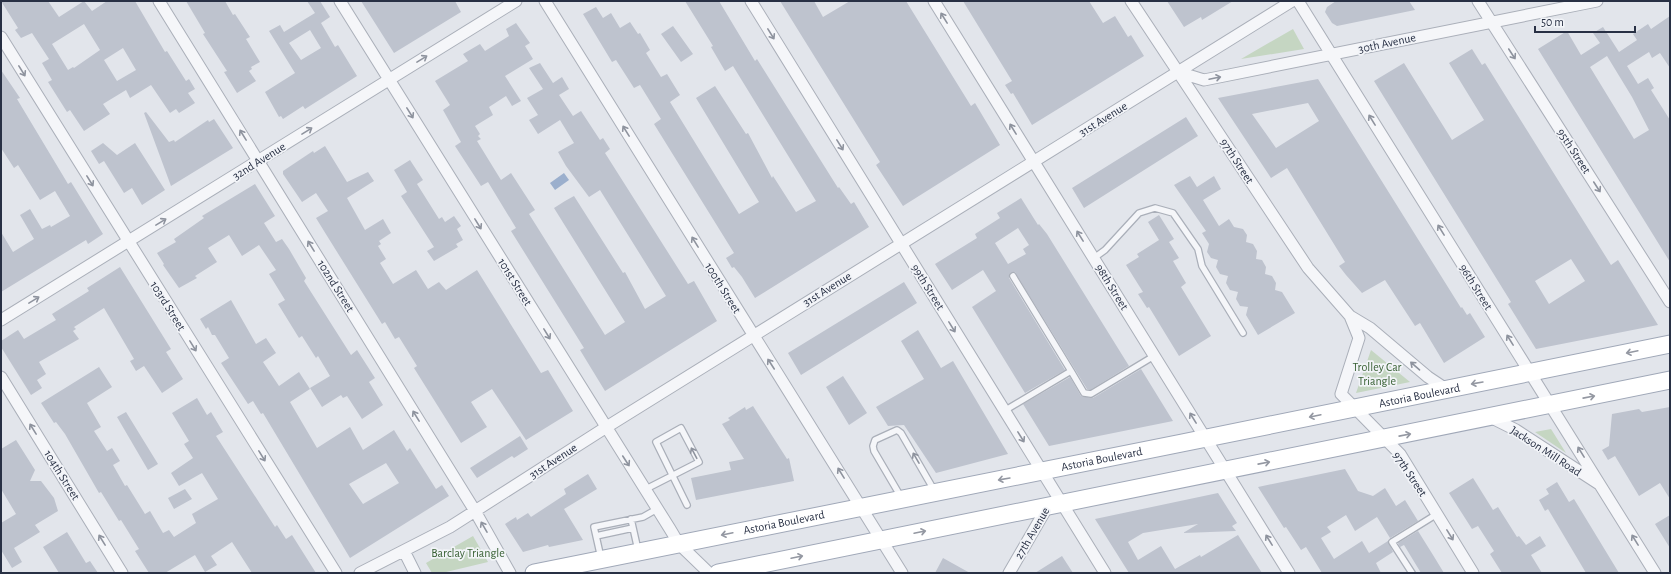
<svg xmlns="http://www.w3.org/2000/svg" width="1671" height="574" viewBox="0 0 1671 574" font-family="'Alegreya Sans',sans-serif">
<rect width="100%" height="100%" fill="#e2e5eb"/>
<path fill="#c5d6c2" d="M1293 29 1304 49 1241 59Z
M1371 350 1410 382 1356 393Z
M1551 429 1566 453 1535 432Z
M473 536 488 562 442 573H432L426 563Z"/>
<path fill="#9bafcd" d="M564 173 569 180 555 190 550 183Z"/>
<path fill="#bec3ce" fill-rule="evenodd" d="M1 1H48L59 17 84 1 92 11 107 1H135L165 52 167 51 186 81 189 79 195 89 188 93 195 103 179 113 176 109 170 113 151 85 130 98 126 90 103 104 110 114 84 131 70 110 67 112 48 82 52 80 42 63 49 59 32 33 21 38 15 30 18 28ZM84 24 100 50 74 68 73 67 68 70 52 44ZM123 48 136 70 117 81 104 60Z
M186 1H225L233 15 235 14 250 37 246 39 260 62 251 67 252 69 249 71 256 81 237 93 224 72 227 71 203 34 205 33Z
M307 1H320L330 17 321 23 335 47 338 45 357 76 305 109 303 106 283 119 281 116 279 117 265 92 295 73 269 31 280 25 284 32 315 13ZM310 30 321 48 301 60 289 43Z
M361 1H455L461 12 394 53Z
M685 1H719L755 61 757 59 838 188 839 187 851 204 854 202 869 227 755 298 742 277 734 267 732 268 726 258 734 253 654 124 661 119 640 85 634 88 616 60 612 62 583 14 596 7 603 18 611 13 620 28 630 22 638 34 640 33 650 50 646 53 661 77 667 74 680 95 670 102 739 214 759 202 696 98 715 86 746 134 748 133 772 178 773 176 796 212 816 201 733 66 725 71 711 47 713 46Z
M780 1H814L823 17 850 1H906L971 106 975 103 1000 145 903 206 876 165 880 162Z
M963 1H1089L1103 23 1115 16 1128 37 1131 35 1144 56 1032 125 1013 93 1011 94 1005 85 1012 81Z
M1167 1H1233L1202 20 1201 17 1184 27Z
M1336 1H1409L1415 10 1337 26 1332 23 1325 12 1327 7Z
M1670 16V68L1660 53 1652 58 1649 52 1627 66 1638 84 1648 78 1654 88 1651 90 1670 120V262L1538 49 1567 31 1581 55 1600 43 1593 33 1603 27 1619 52 1637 40 1633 34 1648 24 1651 29ZM1607 56 1632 97 1649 130 1634 139 1590 67Z
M516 23 530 43 525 46 533 59 505 76 521 101 512 106 506 96 489 107 493 115 475 126 480 134 478 136 481 139 477 141 501 180 511 173 535 210 529 214 605 335 625 322 554 208 565 201 574 196 623 273 625 272 645 309 666 296 600 190 589 197 566 166 558 152 574 143 560 120 538 134 529 120 538 115 527 98 543 89 529 68 540 63 553 83 562 77 569 89 559 95 573 116 581 111 600 140 603 138 610 149 605 153 688 284 694 281 717 321 605 391 580 350 584 348 511 231 516 228 488 182 481 186 455 146 461 142 443 110 450 105 435 81 468 61 463 54 480 44 485 51 509 36 506 29Z
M673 26 693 54 681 62 661 34Z
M1472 49 1482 65 1485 63 1611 265 1618 260 1658 325 1536 349 1508 304 1511 302 1374 81 1404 63 1452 140 1484 120 1449 63ZM1571 259 1585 281 1549 304 1535 281Z
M1 70 20 98 17 99 68 184 71 182 103 234 88 244 86 240 1 292V232L13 252 34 239 20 215 30 209 42 229 50 225 51 227 70 216 55 191 40 200 18 165 14 168 1 148Z
M1318 79 1461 308 1462 307 1467 315 1470 313 1485 337 1444 363 1420 323 1415 326 1385 280 1362 293 1346 275 1339 266 1345 262 1287 168 1271 178 1218 98ZM1308 103 1319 121 1276 148 1252 114Z
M146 112 169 142 174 140 175 142 208 120 209 122 214 119 233 148 171 186 144 113Z
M1186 117 1198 136 1084 208 1072 188Z
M103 143 117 155 135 143 165 190 142 205 132 188 124 193 104 161 99 164 91 151Z
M325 146 347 182 368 172 374 181 347 198 365 230 383 219 391 233 379 241 381 244 378 246 386 259 380 263 393 284 416 270 428 289 439 282 446 290 477 270 541 373 548 370 573 411 526 440 492 389 471 402 487 427 461 443 414 368 417 366 399 337 395 339 385 322 382 324 324 231 316 218 328 211 316 193 302 202 283 174V171L313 151 314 153Z
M410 160 423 180 417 184 439 219 442 217 445 222 454 216 461 226 457 229 463 240 456 244 458 247 434 261 427 251 434 247 401 196 407 192 394 170Z
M1190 176 1197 187 1214 176 1221 189 1203 200 1219 226 1229 219 1234 227 1243 229 1247 235 1246 242 1253 244 1257 251 1256 259 1262 260 1266 267 1265 274 1272 276 1276 283 1275 290 1282 292 1295 313 1258 335 1246 315 1248 307 1240 306 1236 299 1238 292 1230 290 1226 283 1228 276 1220 274 1216 267 1218 260 1211 258 1207 252 1209 244 1202 233 1206 231 1174 185Z
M255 184 275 216 264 223 276 242 282 239 289 249 306 278 304 281 351 355 357 350 375 378 369 382 383 405 362 419 347 396 343 398 341 395 322 407 310 388 330 376 318 356 316 358 302 336 299 338 278 304 285 300 269 274 276 270 259 245 242 256 229 235 208 248 217 262 195 276 197 278 179 288 163 265 164 264 157 253 176 242 174 239 204 218 202 216Z
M1021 198 1038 225 1039 224 1047 234 1129 366 1090 390 1087 389 1015 272 1010 273 1009 278 1065 370 1025 393 972 307 996 291 983 270 952 290 935 264 977 238 975 234 1000 218 997 213ZM1018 228 1029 245 1023 249 1026 254 1008 264 995 243Z
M1159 215 1174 239 1169 242 1179 258 1173 261 1186 283 1181 287 1211 336 1179 356 1149 307 1147 308 1138 294 1143 292 1126 265 1139 257 1137 254 1159 240 1148 222Z
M120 267 171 349 166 352 183 379 162 393 144 366 136 371 130 361 134 359 104 308 74 327 76 329 73 331 79 339 39 362 46 374 37 380 42 388 31 395 1 347V341L18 330 24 339 56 320 52 314 89 291 87 288Z
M904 282 917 303 801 375 788 353Z
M231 300 256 344 266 338 276 353 263 362 279 386 299 372 310 389 290 402 317 448 350 427 363 450 394 430 407 451 410 448 436 489 442 485 449 496 350 558 263 413 261 414 253 401 248 404 221 363 229 358 215 335H212L208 327 206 329 200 319ZM386 463 399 483 363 504 349 484Z
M918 330 941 368 953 361 1008 454 936 473 904 425 888 426 876 407 924 379 901 341Z
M99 367 112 387 87 403 101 427 94 431 107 451 112 448 120 461 113 465 125 486 127 485 145 514 150 511 163 533 169 530 174 537 196 523 192 514 218 499 202 473 179 486 171 473 193 458 184 444 189 441 172 413 197 398 207 415 211 412 223 432 216 436 275 527 277 525 286 539 292 535 316 573H252L232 542 211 556 217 565 205 572 195 555 165 573H149L135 551 139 549 121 520 119 521 101 492 99 493 65 434 56 422 54 423 41 403Z
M1141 369 1173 421 1049 446 1023 404 1070 377 1081 396 1093 398Z
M843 376 867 413 849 425 826 387Z
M753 406 787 459 789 458 794 481 696 500 691 478 731 470 729 462 744 459 722 424 730 420 728 418 745 407 746 410Z
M1670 407V499L1660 483 1639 496 1615 456 1608 460 1602 450 1609 446 1612 414 1639 409 1642 412Z
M126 412 158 464 148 470 117 417Z
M520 436 528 449 514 458 512 456 477 478 470 468Z
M16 440 35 470 30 481H41L54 498 58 511 35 525 40 532 14 548 22 562 12 568 1 550V523L16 514 1 489V449Z
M1345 469 1358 491 1373 496 1385 488 1396 506 1405 500 1418 521 1390 538 1377 517 1355 531 1346 515 1327 527 1331 532 1321 538 1334 559 1362 541 1369 553 1388 541 1393 552 1376 563 1381 573H1322L1306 547 1301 550 1286 527 1284 528 1258 487Z
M588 474 597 489 564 509 583 540 549 547 548 545 523 552 505 524 516 517 517 520 528 513 531 517 566 494 564 489Z
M1473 478 1493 510 1498 507 1517 537 1519 536 1526 545 1540 536 1546 546 1531 555 1542 573H1502L1490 554 1494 551 1478 526 1472 529 1449 493Z
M1557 482 1569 502 1574 499 1619 573H1586L1548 509 1545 511 1539 500 1549 494 1546 489Z
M185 489 192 499 174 509 168 498Z
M1218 493 1237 523 1232 526 1236 531 1183 533 1198 524 1143 533 1128 542 1138 560 1161 546 1175 569 1200 555 1201 557 1238 535 1262 573H1129L1095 519Z
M1670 515V548L1655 524Z
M1418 531 1433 555 1444 573H1421L1404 545 1400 547 1398 543Z
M67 532 86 563 90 561 98 573H59L43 547Z
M1062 556 1073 573H1035Z
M943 558 970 573H935Z"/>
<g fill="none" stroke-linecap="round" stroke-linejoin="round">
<g stroke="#aaafb9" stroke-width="8">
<path id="lane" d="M1094 258 1105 250 1139 213 1155 208 1173 213 1198 249 1202 266 1243 333
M1071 371 1084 393 1091 394 1154 356
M1004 411 1071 371 1013 276
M644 490 699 462 681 428 656 442 687 505
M901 497 874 451 873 446 875 440 897 430 901 433 934 490
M631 519 638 550
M596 536 633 528
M601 558 594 527 643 517 657 509
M1412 573 1392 542 1437 514"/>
</g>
<g stroke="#aaafb9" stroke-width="13">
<path id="street" d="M159 1 475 511 510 573
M340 1 670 529 679 544 709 573
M545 1 902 573
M751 1 1105 573
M934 1 1289 573
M1131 1 1308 268 1350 316 1370 328 1428 377 1446 389
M1298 1 1655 573
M1478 1 1670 302
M1 37 336 573
M1178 72 1204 80 1597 1
M1350 316 1359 338 1341 394 1400 454 1473 573
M1 320 516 1
M1 377 122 573
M1490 417 1516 430 1599 484
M404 551 415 573
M360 573 450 527 475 511 605 428 1292 1
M1009 573 1049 504"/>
</g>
<g stroke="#a0a8b8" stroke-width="19">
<g id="primary">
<path id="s1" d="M534 573C912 495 1292 423 1670 344"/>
<path d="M718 573 1670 380"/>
</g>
</g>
<use href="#lane" stroke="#f5f6f9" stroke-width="5.5"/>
<use href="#street" stroke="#f5f6f9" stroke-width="11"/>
<use href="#primary" stroke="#fff" stroke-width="17"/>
</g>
<defs><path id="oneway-shaft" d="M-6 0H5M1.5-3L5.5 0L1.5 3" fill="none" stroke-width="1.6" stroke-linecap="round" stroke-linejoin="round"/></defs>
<g stroke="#8e939e">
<use href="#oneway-shaft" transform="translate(944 18) rotate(-122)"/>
<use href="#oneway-shaft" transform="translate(771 34) rotate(58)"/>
<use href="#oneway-shaft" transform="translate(1512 54) rotate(57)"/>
<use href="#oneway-shaft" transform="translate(422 59) rotate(-32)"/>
<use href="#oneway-shaft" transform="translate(22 71) rotate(58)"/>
<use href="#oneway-shaft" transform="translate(1215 78) rotate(-12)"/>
<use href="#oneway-shaft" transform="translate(410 113) rotate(58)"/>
<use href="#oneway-shaft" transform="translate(1372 120) rotate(-122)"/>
<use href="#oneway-shaft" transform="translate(1013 129) rotate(-122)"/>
<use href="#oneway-shaft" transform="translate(307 131) rotate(-32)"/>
<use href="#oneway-shaft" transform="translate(626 131) rotate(-122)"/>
<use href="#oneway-shaft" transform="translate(243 135) rotate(-122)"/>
<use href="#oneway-shaft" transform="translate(840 145) rotate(58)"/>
<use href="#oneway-shaft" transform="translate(90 181) rotate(58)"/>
<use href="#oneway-shaft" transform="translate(1597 187) rotate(57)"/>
<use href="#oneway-shaft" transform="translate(161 222) rotate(-31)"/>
<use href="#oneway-shaft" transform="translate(478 224) rotate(58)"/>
<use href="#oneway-shaft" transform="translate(1441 230) rotate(-122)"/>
<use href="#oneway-shaft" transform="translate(1080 236) rotate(-122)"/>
<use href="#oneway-shaft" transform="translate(695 242) rotate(-122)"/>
<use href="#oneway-shaft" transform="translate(311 246) rotate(-122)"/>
<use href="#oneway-shaft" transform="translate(34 300) rotate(-31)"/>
<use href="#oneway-shaft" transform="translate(952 327) rotate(58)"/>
<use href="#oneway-shaft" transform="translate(547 334) rotate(58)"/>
<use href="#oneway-shaft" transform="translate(1510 340) rotate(-122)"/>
<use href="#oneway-shaft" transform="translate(193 346) rotate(58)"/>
<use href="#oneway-shaft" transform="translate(771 364) rotate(-123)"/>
<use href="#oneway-shaft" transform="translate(1415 366) rotate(-139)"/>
<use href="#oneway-shaft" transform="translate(416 416) rotate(-122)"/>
<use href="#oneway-shaft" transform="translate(1193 418) rotate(-122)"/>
<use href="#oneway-shaft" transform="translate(33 429) rotate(-122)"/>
<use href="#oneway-shaft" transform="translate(1021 437) rotate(58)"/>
<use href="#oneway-shaft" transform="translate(1581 452) rotate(-122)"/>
<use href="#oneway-shaft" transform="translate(694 453) rotate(-118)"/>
<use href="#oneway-shaft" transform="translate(262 456) rotate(58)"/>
<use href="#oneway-shaft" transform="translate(916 458) rotate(-120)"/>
<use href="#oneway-shaft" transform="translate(626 461) rotate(57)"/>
<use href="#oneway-shaft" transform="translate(841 473) rotate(-122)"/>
<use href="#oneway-shaft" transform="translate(484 527) rotate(-120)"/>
<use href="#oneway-shaft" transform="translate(1450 535) rotate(58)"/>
<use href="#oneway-shaft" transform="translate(102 540) rotate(-122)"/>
<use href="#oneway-shaft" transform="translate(1269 540) rotate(-122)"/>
<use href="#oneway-shaft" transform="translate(1635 540) rotate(-122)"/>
</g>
<g stroke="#9498a2">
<use href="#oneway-shaft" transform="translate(1632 352) rotate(168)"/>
<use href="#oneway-shaft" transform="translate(1477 383) rotate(170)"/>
<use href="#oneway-shaft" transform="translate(1589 397) rotate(-11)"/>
<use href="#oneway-shaft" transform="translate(1315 416) rotate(168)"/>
<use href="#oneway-shaft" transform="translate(1405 435) rotate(-11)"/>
<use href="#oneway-shaft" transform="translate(1264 463) rotate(-11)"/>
<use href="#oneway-shaft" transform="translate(1004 479) rotate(170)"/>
<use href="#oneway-shaft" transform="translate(920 532) rotate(-12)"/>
<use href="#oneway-shaft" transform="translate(727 534) rotate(168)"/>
<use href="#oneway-shaft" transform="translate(797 557) rotate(-12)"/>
</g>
<g text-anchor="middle" stroke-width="3.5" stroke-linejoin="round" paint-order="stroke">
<g font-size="12" fill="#283044" stroke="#f2f4f8">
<text transform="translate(1387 43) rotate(-12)" y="4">30th Avenue</text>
<text transform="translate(1103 119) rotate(-32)" y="4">31st Avenue</text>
<text transform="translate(1574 151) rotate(57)" y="4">95th Street</text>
<text transform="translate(259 161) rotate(-32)" y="4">32nd Avenue</text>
<text transform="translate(1237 161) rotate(57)" y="4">97th Street</text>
<text transform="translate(515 282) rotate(58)" y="4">101st Street</text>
<text transform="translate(336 286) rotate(58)" y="4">102nd Street</text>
<text transform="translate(928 287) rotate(58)" y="4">99th Street</text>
<text transform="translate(1112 287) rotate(58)" y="4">98th Street</text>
<text transform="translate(1476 287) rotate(58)" y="4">96th Street</text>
<text transform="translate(723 288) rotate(58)" y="4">100th Street</text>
<text transform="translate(827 289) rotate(-32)" y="4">31st Avenue</text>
<text transform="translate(168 306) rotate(58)" y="4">103rd Street</text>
<text dy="4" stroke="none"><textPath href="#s1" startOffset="903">Astoria Boulevard</textPath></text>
<text transform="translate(1546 451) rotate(33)" y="4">Jackson Mill Road</text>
<text dy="4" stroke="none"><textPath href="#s1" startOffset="579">Astoria Boulevard</textPath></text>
<text transform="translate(553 461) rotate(-33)" y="4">31st Avenue</text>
<text transform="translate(1410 474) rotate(56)" y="4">97th Street</text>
<text transform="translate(62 475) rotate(58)" y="4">104th Street</text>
<text dy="4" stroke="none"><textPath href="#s1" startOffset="255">Astoria Boulevard</textPath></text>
<text transform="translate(1032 533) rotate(-60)" y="4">27th Avenue</text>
</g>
<g font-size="12" fill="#396135" stroke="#f2f4f8">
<text x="1377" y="371">Trolley Car<tspan x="1377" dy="14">Triangle</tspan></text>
<text x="468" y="557">Barclay Triangle</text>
</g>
</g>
<rect width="1671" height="574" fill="none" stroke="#283044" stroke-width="4"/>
<path d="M1535 26v6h100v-6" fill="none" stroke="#283044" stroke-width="2"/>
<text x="1541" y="26" font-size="12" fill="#283044" stroke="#f2f4f8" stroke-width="3" paint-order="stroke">50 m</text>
</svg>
